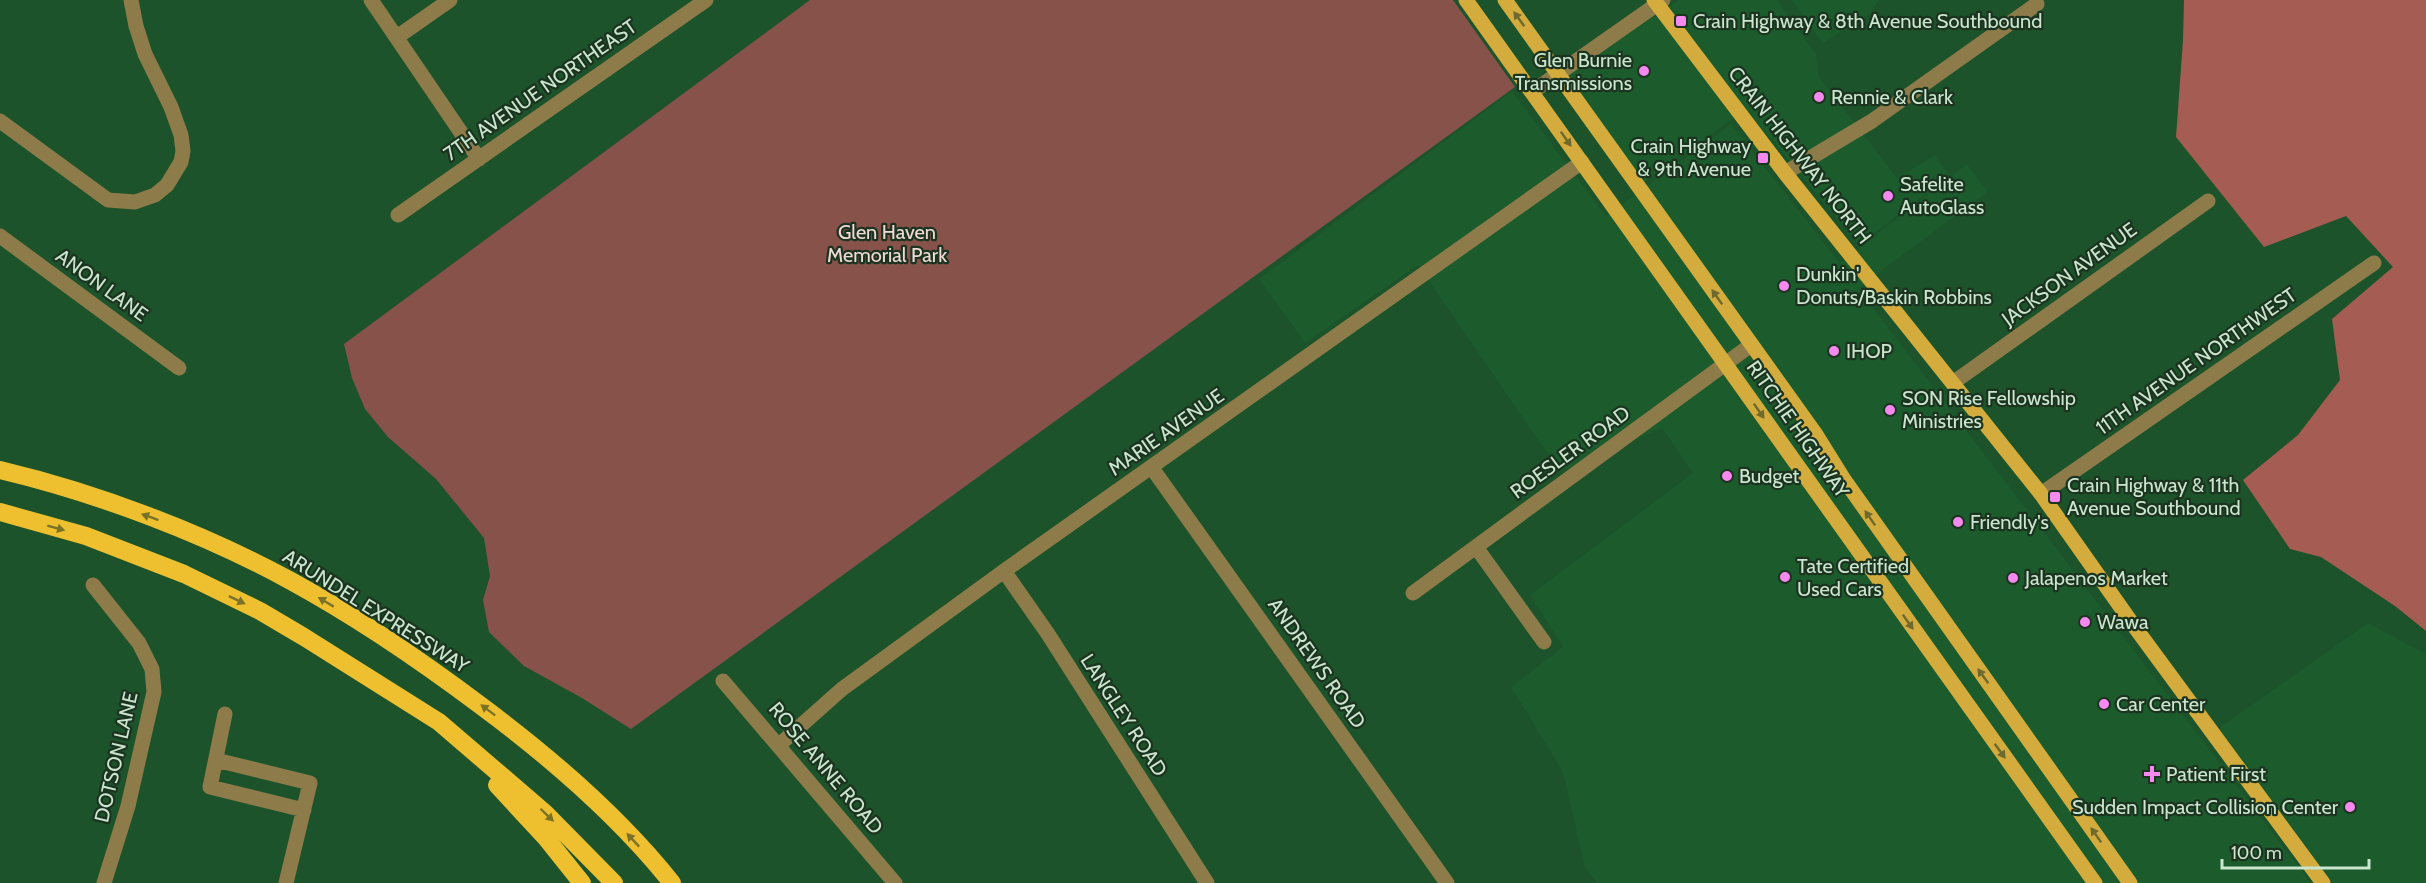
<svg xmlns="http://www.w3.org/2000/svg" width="2426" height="883" viewBox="0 0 2426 883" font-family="Cabin,sans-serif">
<rect width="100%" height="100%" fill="#1c532a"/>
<path fill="#1b5b2c" d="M1679 0H1777L1816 54 1819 77 1897 178 1935 155 1949 176 1859 245 1746 109 1645 182 1565 76Z
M1792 0H1879L1870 13 1823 43Z
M1512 91 1606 216 1731 124 1840 263 1967 164 1988 192 1858 288 2311 883H1597L1585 868 1563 772 1511 687 1563 647 1530 595 1693 473 1662 428 1560 472 1418 265 1305 343 1259 279Z
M2368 623 2426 654V883H2333L2219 728Z"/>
<path fill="#86524a" d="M810 0H1453L1515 87 631 729 582 698 524 666 489 632 483 600 490 576 484 538 436 479 388 437 365 409 352 378 344 344Z"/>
<path fill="#a55d53" d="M2184 0H2426V631L2395 606 2321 557 2290 549 2243 480 2298 435 2340 380 2332 319 2393 267 2346 216 2264 247 2176 137 2183 40Z"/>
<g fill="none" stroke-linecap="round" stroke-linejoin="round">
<path stroke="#8e7b4a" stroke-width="15" d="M371 0 479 159
M397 37 450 0
M1532 92 1663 0
M0 121 108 200 135 202 155 195 167 185 181 162 183 151 181 135 171 107 145 54 136 26 131 0
M1785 173 1872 121 2037 4
M398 215 706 0
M0 236 179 368
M1954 382 2208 201
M1152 468 1447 883
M2041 494 2374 263
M1476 547 1544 642
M1004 571 1048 634 1207 883
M93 585 139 643 152 669 154 692 128 806 104 883
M1413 593 1751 345
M723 681 895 883
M225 714 210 787 304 810
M779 745 842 689 1004 571 1582 162
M216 760 310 783 286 883"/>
<path stroke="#d3ac3d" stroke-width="15" d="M1466 0 2095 883
M1505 0 1815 433 1843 478 2130 883
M1654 0 1785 173 2041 494 2134 626 2323 883"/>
<path stroke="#eebf2f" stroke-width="18" d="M0 470C97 493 203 533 291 581 357 617 420 660 480 705 550 757 618 815 672 883
M0 512 86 536 184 574 260 611 304 637 439 722 545 813 614 883
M497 785 546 838 582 883"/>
</g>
<defs><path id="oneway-solid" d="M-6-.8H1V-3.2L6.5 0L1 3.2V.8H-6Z" transform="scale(1.5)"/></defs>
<g fill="#6e692d">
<use href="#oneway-solid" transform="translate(1519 19) rotate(-126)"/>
<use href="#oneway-solid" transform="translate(1566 139) rotate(55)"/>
<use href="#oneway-solid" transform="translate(1717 297) rotate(-125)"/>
<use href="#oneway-solid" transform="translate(1759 411) rotate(55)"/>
<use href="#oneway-solid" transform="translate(1870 518) rotate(-125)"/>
<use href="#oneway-solid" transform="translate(1908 622) rotate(55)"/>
<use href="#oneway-solid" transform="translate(1983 676) rotate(-126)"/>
<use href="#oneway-solid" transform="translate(2000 751) rotate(54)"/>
<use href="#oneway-solid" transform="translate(2096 835) rotate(-125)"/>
</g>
<g fill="#7a7227">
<use href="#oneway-solid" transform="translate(150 517) rotate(-160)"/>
<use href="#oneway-solid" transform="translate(56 528) rotate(15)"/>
<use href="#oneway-solid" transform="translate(237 600) rotate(26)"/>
<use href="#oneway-solid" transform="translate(326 602) rotate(-149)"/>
<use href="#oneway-solid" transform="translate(488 710) rotate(-143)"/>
<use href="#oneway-solid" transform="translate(547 815) rotate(44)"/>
<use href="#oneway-solid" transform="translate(633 840) rotate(-133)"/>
</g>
<g fill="#f589ef" stroke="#1c3320" stroke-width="2">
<rect x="1675" y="15" width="12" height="12" rx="3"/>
<circle cx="1644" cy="71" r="6"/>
<circle cx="1819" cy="97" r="6"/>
<rect x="1757" y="152" width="12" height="12" rx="3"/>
<circle cx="1888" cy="196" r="6"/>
<circle cx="1784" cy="286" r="6"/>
<circle cx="1834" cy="351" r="6"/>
<circle cx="1890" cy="410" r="6"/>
<circle cx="1727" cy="476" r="6"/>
<rect x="2049" y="491" width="12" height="12" rx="3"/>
<circle cx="1958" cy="522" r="6"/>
<circle cx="1785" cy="577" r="6"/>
<circle cx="2013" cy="578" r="6"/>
<circle cx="2085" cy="622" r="6"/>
<circle cx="2104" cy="704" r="6"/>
<path d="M2149 765h6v6h6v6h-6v6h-6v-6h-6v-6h6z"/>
<circle cx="2350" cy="807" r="6"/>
</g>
<g text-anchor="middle" stroke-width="4.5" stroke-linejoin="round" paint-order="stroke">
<g font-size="20" fill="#cae6ce" stroke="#1c3320" text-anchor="start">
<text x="1693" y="28">Crain Highway &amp; 8th Avenue Southbound</text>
<text x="1632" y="67" text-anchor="end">Glen Burnie<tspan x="1632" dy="23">Transmissions</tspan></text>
<text x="1831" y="104">Rennie &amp; Clark</text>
<text x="1751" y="153" text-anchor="end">Crain Highway<tspan x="1751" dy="23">&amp; 9th Avenue</tspan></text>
<text x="1900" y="191">Safelite<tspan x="1900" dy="23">AutoGlass</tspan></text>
<text x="1796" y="281">Dunkin'<tspan x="1796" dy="23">Donuts/Baskin Robbins</tspan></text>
<text x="1846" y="358">IHOP</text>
<text x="1902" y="405">SON Rise Fellowship<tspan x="1902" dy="23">Ministries</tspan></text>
<text x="1739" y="483">Budget</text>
<text x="2067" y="492">Crain Highway &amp; 11th<tspan x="2067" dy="23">Avenue Southbound</tspan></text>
<text x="1970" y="529">Friendly's</text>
<text x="1797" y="573">Tate Certified<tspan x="1797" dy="23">Used Cars</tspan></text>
<text x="2025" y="585">Jalapenos Market</text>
<text x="2097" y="629">Wawa</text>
<text x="2116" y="711">Car Center</text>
<text x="2166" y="781">Patient First</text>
<text x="2338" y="814" text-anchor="end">Sudden Impact Collision Center</text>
</g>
<g font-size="20" fill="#cae6ce" stroke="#1c3320">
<text transform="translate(540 90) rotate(-35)" y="7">7TH AVENUE NORTHEAST</text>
<text transform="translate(1800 155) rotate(52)" y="7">CRAIN HIGHWAY NORTH</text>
<text transform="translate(2069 274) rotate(-36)" y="7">JACKSON AVENUE</text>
<text transform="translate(102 285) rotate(36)" y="7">ANON LANE</text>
<text transform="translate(2196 361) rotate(-35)" y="7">11TH AVENUE NORTHWEST</text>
<text transform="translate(1798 429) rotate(55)" y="7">RITCHIE HIGHWAY</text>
<text transform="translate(1166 432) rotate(-35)" y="7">MARIE AVENUE</text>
<text transform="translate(1570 452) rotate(-36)" y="7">ROESLER ROAD</text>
<text transform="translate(376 611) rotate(32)" y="7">ARUNDEL EXPRESSWAY</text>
<text transform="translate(1317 663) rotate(55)" y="7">ANDREWS ROAD</text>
<text transform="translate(1124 715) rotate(57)" y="7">LANGLEY ROAD</text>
<text transform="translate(116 757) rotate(-77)" y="7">DOTSON LANE</text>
<text transform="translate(826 768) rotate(50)" y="7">ROSE ANNE ROAD</text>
</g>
<g font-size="20" fill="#f0dad6" stroke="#1c3320">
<text x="887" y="239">Glen Haven<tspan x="887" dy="23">Memorial Park</tspan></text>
</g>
</g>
<path d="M2222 859v9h147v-9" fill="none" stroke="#cae6ce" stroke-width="3"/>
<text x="2231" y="859" font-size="18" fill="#cae6ce" stroke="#1c3320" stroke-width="4.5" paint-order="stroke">100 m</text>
</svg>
